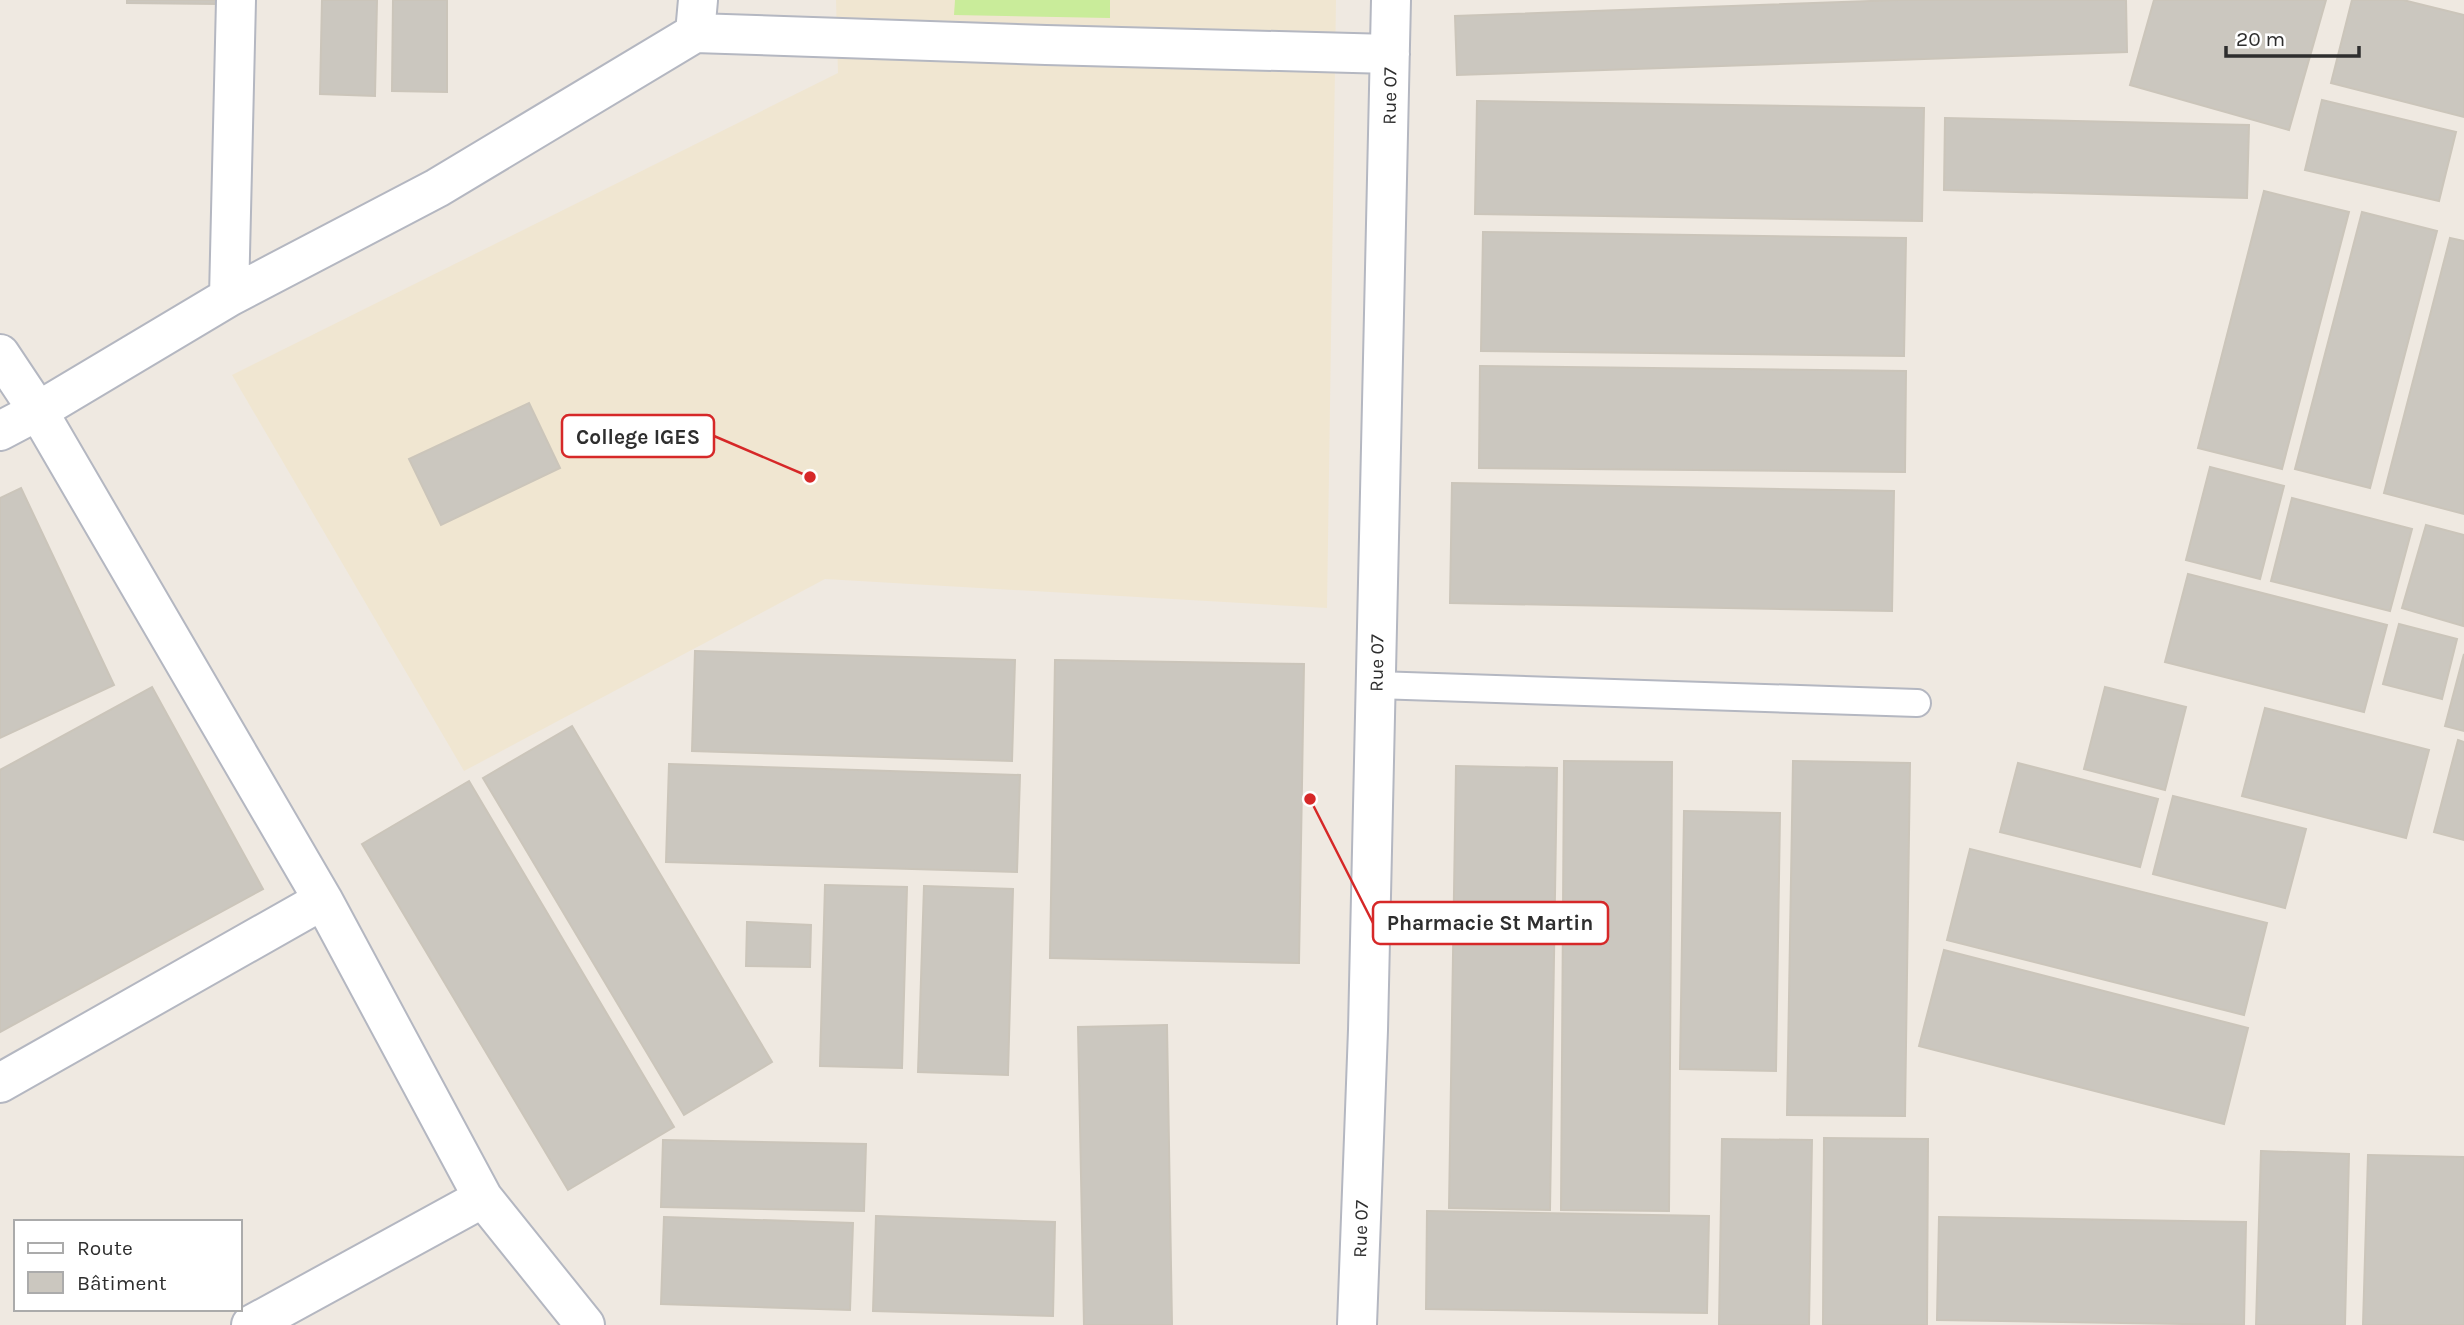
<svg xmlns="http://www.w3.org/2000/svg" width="2464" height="1325" viewBox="0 0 2464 1325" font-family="Karla,sans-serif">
<rect width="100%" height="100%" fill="#efe9e1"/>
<path fill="#f0e6d1" d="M836 0H1336L1327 608 825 579 464 771 232 375 838 73Z"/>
<path fill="#c9ec9a" d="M955 0H1110V18L954 15Z"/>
<path fill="#cbc7bf" stroke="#cbc5ba" stroke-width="2" d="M127 0H217V4L127 3Z
M322 0H377L375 96 320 94Z
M393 0H447V92L392 91Z
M1898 0H2126L2127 52 1457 75 1455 16Z
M2154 0H2326L2289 130 2130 85Z
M2352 0H2403L2464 15V117L2331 83Z
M2322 100 2456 132 2439 201 2305 170Z
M1477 101 1924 108 1922 221 1475 214Z
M1945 118 2249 125 2247 198 1944 190Z
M2264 191 2349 212 2282 469 2198 448Z
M2362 212 2437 231 2370 488 2295 469Z
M1483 232 1906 238 1904 356 1481 351Z
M2450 238 2464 241V514L2384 493Z
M1480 366 1906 371 1905 472 1479 468Z
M529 403 560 468 441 525 409 459Z
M2210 467 2284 486 2260 579 2186 560Z
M1452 483 1894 491 1892 611 1450 603Z
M21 488 114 685 0 738V498Z
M2292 498 2412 529 2390 611 2271 581Z
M2426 525 2464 535 2463 626 2402 608Z
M2188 574 2387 625 2364 712 2165 662Z
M2399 624 2457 639 2442 699 2383 684Z
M695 651 1015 660 1012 761 692 751Z
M2464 654V731L2445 726Z
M1055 660 1304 664 1299 963 1050 958Z
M152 687 263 889 0 1032V770Z
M2105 687 2186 707 2165 790 2084 769Z
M2265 708 2429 750 2406 838 2242 796Z
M572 726 772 1062 684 1115 483 778Z
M2458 740 2464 742V840L2434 832Z
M1564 761 1672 762 1669 1211 1561 1210Z
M1793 761 1910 763 1905 1116 1787 1115Z
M2018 763 2158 799 2140 867 2000 832Z
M669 764 1020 775 1017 872 666 862Z
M1456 766 1557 768 1550 1210 1449 1208Z
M469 781 674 1127 568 1190 362 844Z
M2173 796 2306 829 2285 908 2153 874Z
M1684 811 1780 813 1776 1071 1680 1069Z
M1970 849 2267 923 2244 1015 1947 940Z
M825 885 907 887 902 1068 820 1066Z
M924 886 1013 889 1008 1075 918 1072Z
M747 922 811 925 810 967 746 966Z
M1944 950 2248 1028 2224 1124 1919 1046Z
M1167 1025 1172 1325H1084L1078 1027Z
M1824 1138 1928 1139 1927 1325H1823Z
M1722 1139 1812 1140 1809 1325H1719Z
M663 1140 866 1144 864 1211 661 1207Z
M2261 1151 2349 1154 2345 1325H2256Z
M2368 1155 2464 1157V1325H2363Z
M1427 1211 1709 1216 1707 1313 1426 1309Z
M876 1216 1055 1222 1053 1316 873 1311Z
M664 1217 853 1223 850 1310 661 1304Z
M1939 1217 2246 1222 2244 1325 1937 1320Z"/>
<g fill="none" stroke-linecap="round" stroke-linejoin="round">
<g stroke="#b4b7c1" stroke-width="30">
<path id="service" d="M1376 685 1917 703"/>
</g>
<g stroke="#b4b7c1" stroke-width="42">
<path id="minor" d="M695 33 698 0
M229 297 236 0
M0 354 38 411 323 900 483 1198 585 1325
M0 431 38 411 229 297 437 188 695 33 1046 45 1390 54
M0 1083 323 900
M251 1325 483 1198
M1357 1325 1368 1030 1391 0"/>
</g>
<use href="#service" stroke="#fff" stroke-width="26"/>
<use href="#minor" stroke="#fff" stroke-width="38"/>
</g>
<g text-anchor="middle" stroke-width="7" stroke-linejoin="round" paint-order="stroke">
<g font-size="19" fill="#2e2e2e" stroke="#fff">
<text transform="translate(1389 96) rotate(-89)" y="7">Rue 07</text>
<text transform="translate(1376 663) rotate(-89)" y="7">Rue 07</text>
<text transform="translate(1360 1229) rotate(-88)" y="7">Rue 07</text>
</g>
</g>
<path fill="none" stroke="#d62828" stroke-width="2.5" d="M810 477L714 436M1310 799L1373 923"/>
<g fill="#d62828" stroke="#fff" stroke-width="2.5">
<circle cx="810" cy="477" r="7"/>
<circle cx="1310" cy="799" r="7"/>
</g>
<g fill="#fff" stroke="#d62828" stroke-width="2.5">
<rect x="562" y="415" width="152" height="42" rx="7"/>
<rect x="1373" y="902" width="235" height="42" rx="7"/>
</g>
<g font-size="21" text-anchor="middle" font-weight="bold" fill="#2e2e2e">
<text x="638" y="444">College IGES</text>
<text x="1490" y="930">Pharmacie St Martin</text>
</g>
<rect x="14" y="1220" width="228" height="91" fill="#ffffff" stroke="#ababab" stroke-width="2"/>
<rect x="28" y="1243" width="35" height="10" fill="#ffffff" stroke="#ababab" stroke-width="2"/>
<text x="77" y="1255" font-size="21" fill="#2e2e2e">Route</text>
<rect x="28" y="1272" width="35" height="21" fill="#cbc7bf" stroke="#ababab" stroke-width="2"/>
<text x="77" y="1290" font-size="21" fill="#2e2e2e">Bâtiment</text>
<path d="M2226 46v10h133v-10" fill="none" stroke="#2e2e2e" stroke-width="3.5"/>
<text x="2236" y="46" font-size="21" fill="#2e2e2e" stroke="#ffffff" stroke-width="5" paint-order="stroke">20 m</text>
</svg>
